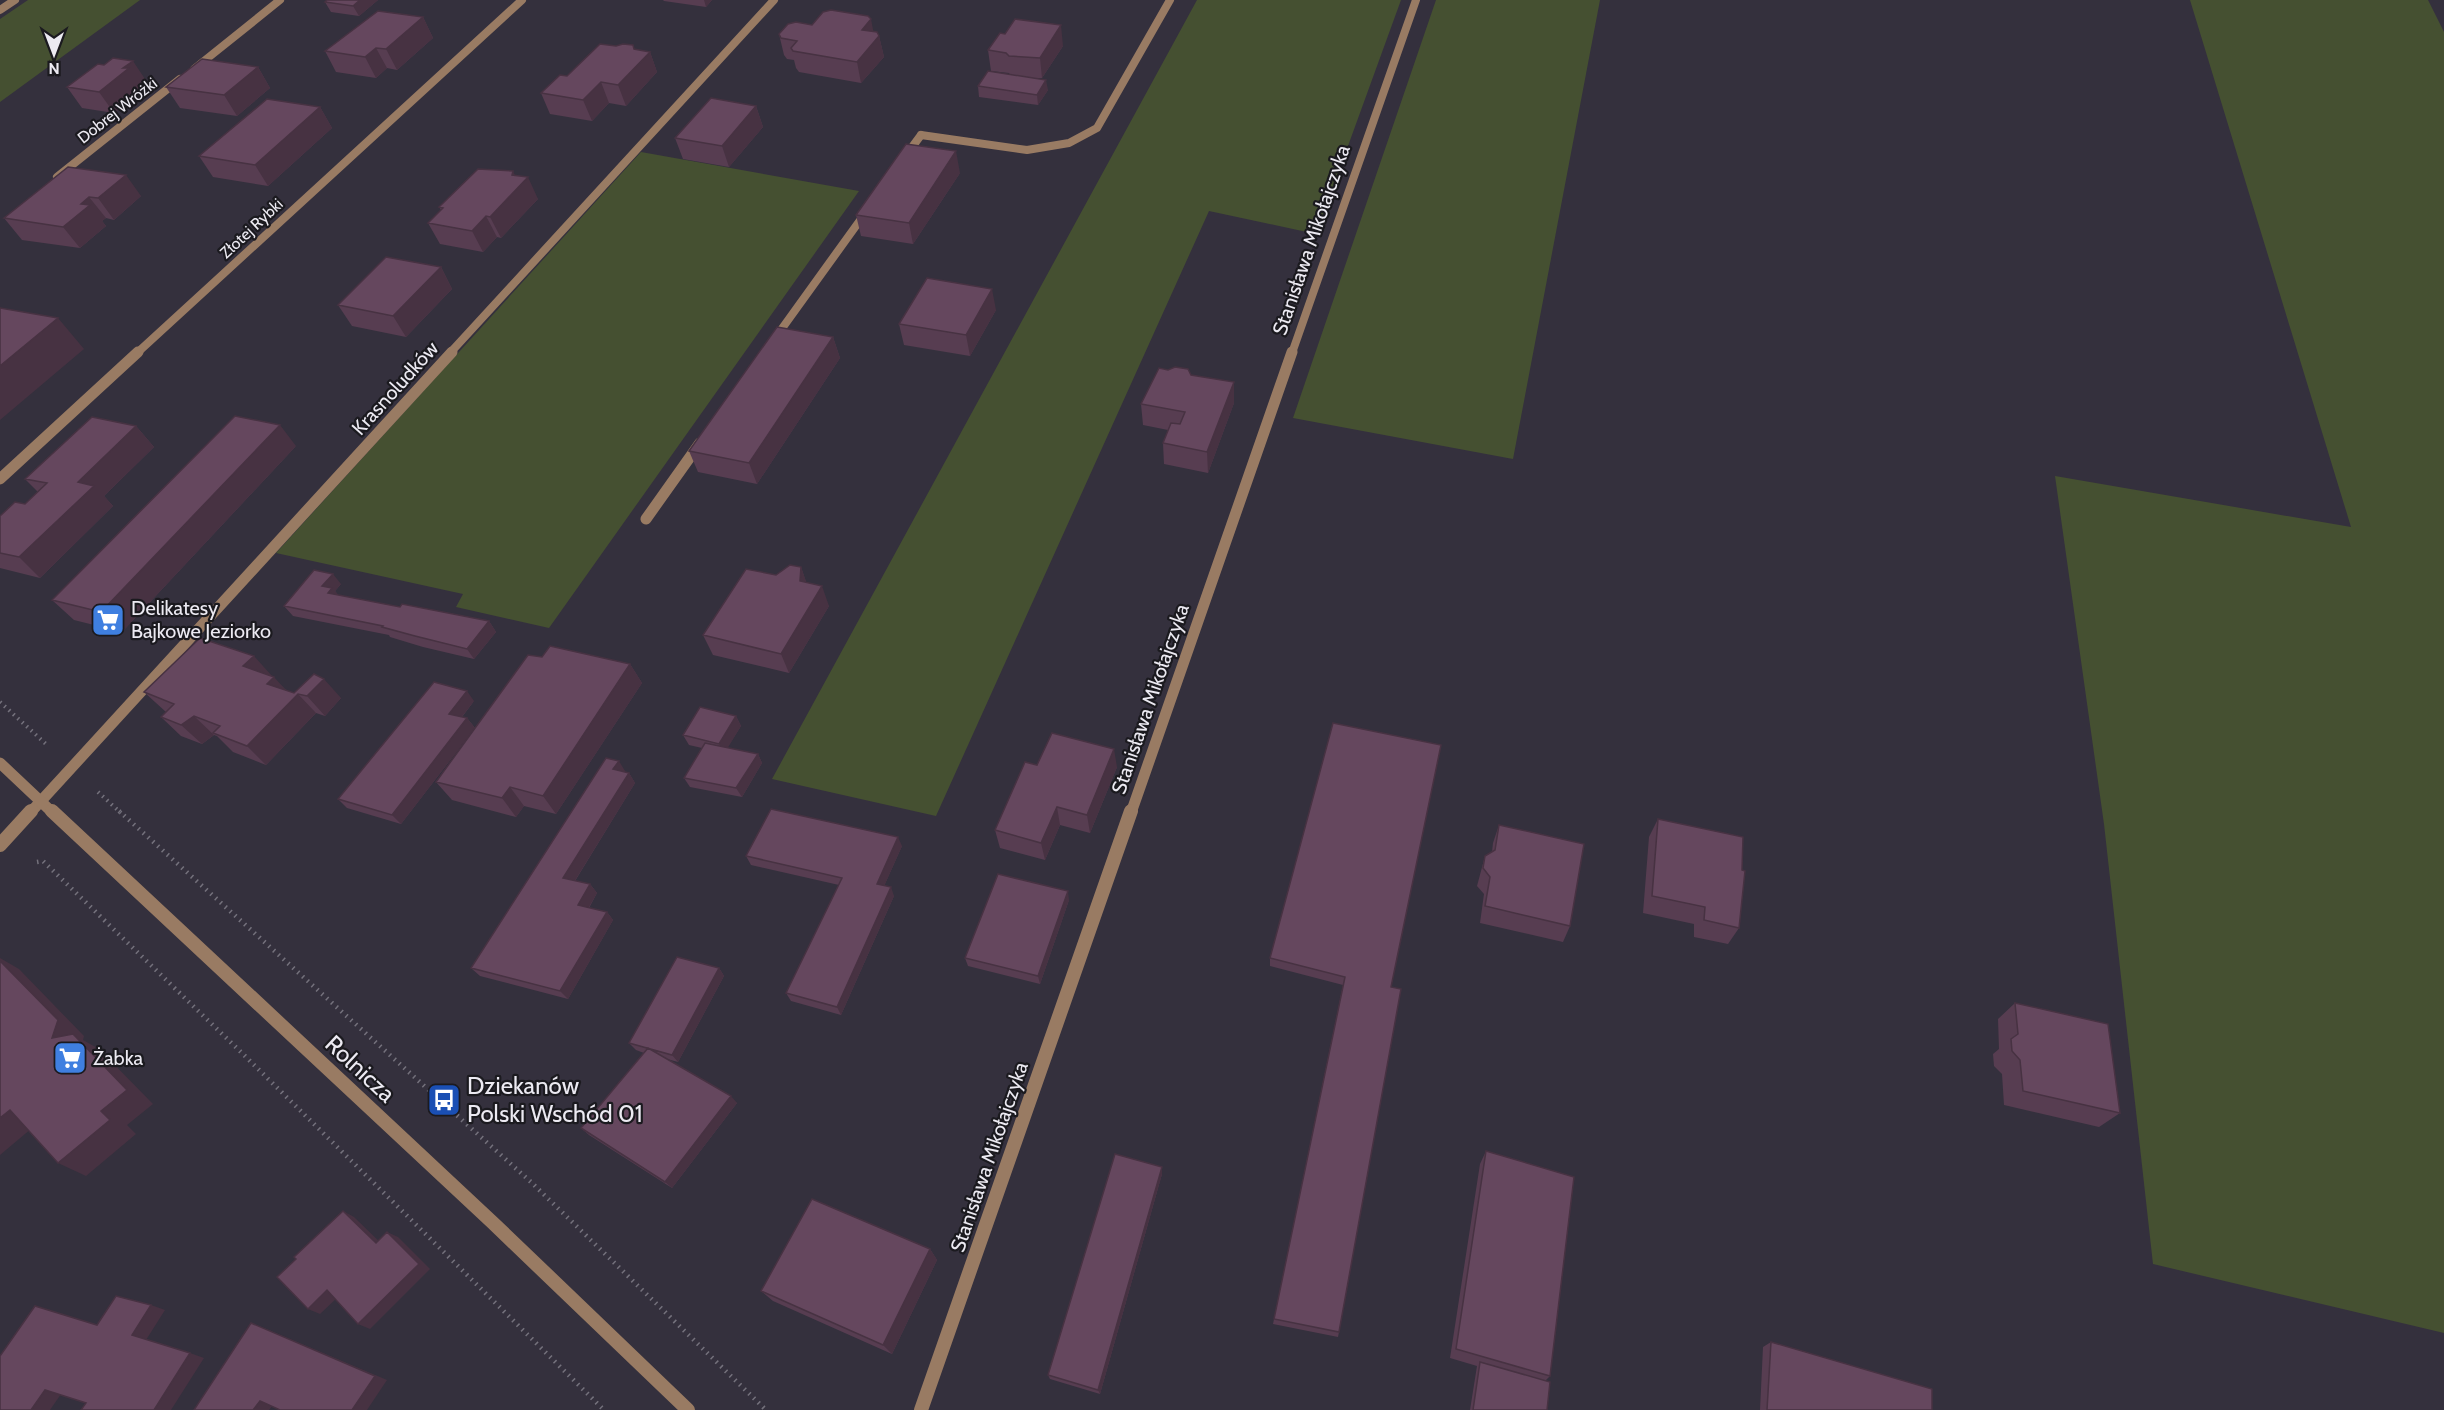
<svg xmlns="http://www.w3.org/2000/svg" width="2444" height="1410" viewBox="0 0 2444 1410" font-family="Cabin,sans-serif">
<rect width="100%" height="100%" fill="#34303d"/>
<path fill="#455031" d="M28 0H140L0 102V19Z
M1197 0H1401L1316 234 1209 211 936 816 772 779Z
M1436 0H1600L1513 459 1293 418Z
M2190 0H2428L2444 32V1333L2153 1264 2104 824 2055 476 2351 527Z
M641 152 859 191 549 628 456 607 463 594 276 553Z"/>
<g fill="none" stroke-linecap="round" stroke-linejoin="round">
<path stroke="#74717c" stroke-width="4" stroke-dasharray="1.5 4.5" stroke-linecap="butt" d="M0 702 46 744
M98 792 121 813"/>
<path stroke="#74717c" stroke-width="4.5" stroke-dasharray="1.5 5" stroke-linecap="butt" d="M119 811 532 1183 766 1410
M37 862 43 861 247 1058 604 1410"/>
<path stroke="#997b63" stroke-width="8" d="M904 158 921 135
M773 341 866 212"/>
<path stroke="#997b63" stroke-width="11" d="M646 519 700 443"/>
<path stroke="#997b63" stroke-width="8" d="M0 10 15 0
M194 69 280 0
M921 135 1027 150 1069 143 1097 128 1170 0
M57 177 180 79
M137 353 522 0
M450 353 774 0
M1292 353 1416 0"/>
<path stroke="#997b63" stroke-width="11" d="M0 479 138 352
M30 813 452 352
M1131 813 1292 352"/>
<path stroke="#997b63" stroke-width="14" d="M0 845 31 811
M921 1410 1131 811"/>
<path stroke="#997b63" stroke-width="11" d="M0 763 53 813"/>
<path stroke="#997b63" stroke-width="14" d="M52 811 492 1222 688 1410"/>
</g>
<path fill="#573d51" d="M378 0 359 16 331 12 325 2Z
M663 0H712L706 7 664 1Z
M423 17 433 38 397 70 387 68 376 78 336 72 325 51Z
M873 32 879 36 884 57 861 83 799 72 796 68 794 60 787 59 784 55 779 34Z
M1063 46 1042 78H1034L1048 90 1038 105 979 97 978 86 1010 75 1009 73 991 71 988 50Z
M635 49 650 52 657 72 626 106 609 103 592 121 550 114 541 93 567 76Z
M258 67 270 88 237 116 180 108 166 87Z
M147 82 141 86 144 89 114 113 82 108 67 87Z
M756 106 763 127 729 167 683 159 675 138Z
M320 107 332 128 268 186 213 177 199 156Z
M68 167 141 196 114 220 106 218 102 221 106 226 80 248 22 240 4 218Z
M960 173 913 244 861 236 856 215Z
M515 175 538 199 501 238 497 237 483 252 440 244 428 223 441 210 439 207Z
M441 267 452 289 406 337 352 326 338 305Z
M996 310 970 356 904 345 899 324Z
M833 337 840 358 757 484 698 472 689 451Z
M1191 375 1234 403 1208 473 1164 464 1163 443 1168 430 1143 425 1141 404Z
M136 426 154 447 104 496 113 506 40 578 0 568V516L25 504 38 492 25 479Z
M296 446 122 632 74 620 52 600Z
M801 567 806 582 829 606 789 673 713 655 703 635 776 575Z
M341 584 335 591 338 595 400 607 489 621 496 632 474 659 423 647 390 637 389 635 293 616 284 606Z
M542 657 630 664 642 683 556 814 524 806 516 817 452 800 436 782Z
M271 676 287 691 294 693 341 698 325 716 316 713 266 765 233 752 217 736 214 735 202 744 181 736 161 717 166 712 144 692 272 676Z
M474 701 462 717 467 718 475 728 401 824 347 808 338 799Z
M736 716 741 726 727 748 758 754 762 763 742 797 690 787 684 778 702 748 689 745 683 735Z
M1037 765 1117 767 1090 833 1060 825 1045 860 1000 848 995 830Z
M625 771 624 772 629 773 635 783 575 881 590 884 597 893 589 908 607 912 613 920 568 999 480 976 471 968Z
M1658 819 1742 870 1739 928 1728 944 1694 937V924L1643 913 1649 837Z
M1499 825 1570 926 1563 942 1480 923 1484 894 1477 886 1485 856 1492 852 1493 843Z
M902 846 884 886 894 896 841 1015 791 1001 786 993 839 885 751 865 746 856Z
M1069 900 1040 984 968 966 965 958Z
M1270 958 1391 987 1339 1332 1338 1337 1273 1324 1343 985 1270 966Z
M719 968 724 976 678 1062 667 1059 737 1103 672 1188 589 1135 581 1128 644 1053 636 1050 629 1043Z
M2015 1003 2120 1113 2099 1127 2004 1105 2002 1074 1994 1066 1993 1054 1999 1049 1998 1019Z
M1486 1151 1550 1376 1546 1380 1547 1410H1470L1477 1366 1450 1358 1480 1164Z
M1162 1167V1174L1100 1394 1050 1379 1048 1375Z
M930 1249 937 1260 892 1354 773 1301 761 1291Z
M1771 1342 1932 1410H1760L1763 1347Z"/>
<path fill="#473242" d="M360 0H378L359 16 353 6Z
M704 0H712L706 7Z
M423 17 433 38 397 70 386 49Z
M871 19 875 40 862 30Z
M1061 25 1063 46 1042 78 1040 58Z
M879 36 884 57 861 83 857 62Z
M633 45 640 63 650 52 657 72 626 106 618 85Z
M376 48 387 68 376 78 365 57Z
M133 61 147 82 141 86 144 89 114 113 99 92 123 68Z
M258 67 270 88 237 116 224 95Z
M1046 80 1048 90 1038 105 1037 95Z
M601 82 609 103 592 121 583 100Z
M756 106 763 127 729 167 722 146Z
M320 107 332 128 268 186 255 165Z
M956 151 960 173 913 244 909 223Z
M513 171 520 186 528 177 538 199 501 238 490 217 512 175Z
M126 175 141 196 114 220 98 198Z
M89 197 106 218 102 221 106 226 80 248 63 227 81 204Z
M486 216 497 237 483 252 472 231Z
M441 267 452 289 406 337 393 316Z
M992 289 996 310 970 356 966 335Z
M58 318 84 349 0 420V366Z
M833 337 840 358 757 484 749 463Z
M1234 382V403L1208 473 1207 452Z
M280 425 296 446 122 632 101 612Z
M136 426 154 447 104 496 113 506 40 578 19 557 78 482Z
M801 567 808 587 800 581Z
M333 574 341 584 335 591 341 598 337 603 322 586Z
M822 586 829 606 789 673 781 654Z
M489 621 496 632 474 659 467 649Z
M254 656 272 676 262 685 243 666Z
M630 664 642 683 556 814 543 796Z
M274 677 292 697 267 684Z
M324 679 341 698 325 716 307 696Z
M467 691 474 701 457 723 449 714Z
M298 694 316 713 266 765 247 746Z
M194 716 214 735 202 744 181 725Z
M736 716 741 726 724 754 719 744Z
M467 718 475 728 401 824 392 815Z
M1114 749 1117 767 1090 833 1087 815Z
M758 754 762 763 742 797 736 788Z
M619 761 625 771 619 779 613 769Z
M629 773 635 783 571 887 563 878Z
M510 787 524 806 516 817 502 798Z
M1057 807 1060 825 1045 860 1041 843Z
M898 837 902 846 881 893 877 884Z
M590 884 597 893 585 914 578 905Z
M891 887 894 896 841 1015 837 1007Z
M1068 891 1069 900 1040 984 1038 976Z
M607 912 613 920 568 999 560 991Z
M0 958 19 969 84 1036 83 1040 99 1049 153 1104 127 1125 136 1134 86 1176 58 1163 52 1038 0 961Z
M719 968 724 976 678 1062 672 1055Z
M731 1096 737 1103 672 1188 665 1182Z
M10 1110 38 1123 0 1155V1118Z
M1162 1167V1174L1100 1394 1098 1390Z
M343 1211 354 1217 387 1249 376 1243Z
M387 1232 398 1237 430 1269 370 1329 358 1324Z
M930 1249 937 1260 892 1354 883 1345Z
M327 1290 339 1296 320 1314 308 1309Z
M151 1305 165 1310 146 1340 132 1335Z
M251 1323 264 1328 387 1380 367 1410H352Z
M190 1353 204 1358 171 1410H154Z
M45 1390 61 1394 50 1410H31Z
M260 1401 273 1405 269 1410H253Z"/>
<path fill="#65475e" stroke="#473242" stroke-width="1.5" d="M327 0H360L353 6 325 2Z
M831 10 868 16 871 19 862 30 877 32 879 36 857 62 793 51 791 48 797 41 781 38 779 34 788 24 796 22 812 25 823 12Z
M378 11 423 17 386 49 376 48 365 57 325 51Z
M1015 19 1061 25 1040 58 1009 56 1006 53 988 50 1000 33 1005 34Z
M600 44 616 46 623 44 633 45 634 49 650 52 618 85 601 82 583 100 541 93 560 75 567 76Z
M113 58 133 61 123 68H129L99 92 67 87 98 64 104 65Z
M202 59 258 67 224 95 166 87Z
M988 71 1046 80 1037 95 978 86Z
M711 98 756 106 722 146 675 138Z
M267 99 320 107 255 165 199 156Z
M906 144 956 151 909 223 856 215Z
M68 167 126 175 98 198 89 197 81 204 90 205 63 227 4 218Z
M478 169 513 171 512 175 528 177 490 217 486 216 472 231 428 223 443 208 439 207Z
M386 257 441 267 393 316 338 305Z
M927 278 992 289 966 335 899 324Z
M0 308 58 318 0 366Z
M777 327 833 337 749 463 689 451Z
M1175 367 1188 369 1191 375 1234 382 1207 452 1163 443 1171 423 1180 424 1185 412 1141 404 1159 368 1168 370Z
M235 416 280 425 101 612 52 600Z
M92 417 136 426 78 482 94 486 19 557 0 553V516L15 502 25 504 47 483 25 479Z
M790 565 801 567 800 581 822 586 781 654 703 635 746 569 776 575Z
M314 570 333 574 322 586 332 588 328 593 400 607 402 604 489 621 467 649 415 636 382 627 383 626 284 606Z
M200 638 254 656 243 666 274 677 267 684 294 693 314 674 324 679 307 696 298 694 247 746 213 733 220 726 194 716 181 725 161 717 174 704 144 692Z
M550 646 630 664 543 796 510 787 502 798 436 782 528 655 542 657Z
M434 682 467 691 449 714 467 718 392 815 338 799Z
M700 707 736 716 719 744 683 735Z
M1333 723 1441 745 1391 987 1401 989 1339 1332 1274 1319 1345 977 1270 958Z
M1052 733 1114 749 1087 815 1057 807 1041 843 995 830 1025 762 1037 765Z
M705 743 758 754 736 788 684 778Z
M606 758 619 761 613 769 629 773 563 878 590 884 578 905 607 912 560 991 471 968Z
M771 809 898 837 877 884 891 887 837 1007 786 993 842 878 746 856Z
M1658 819 1743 837 1742 870 1745 871 1739 928 1704 920 1705 907 1652 896Z
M1499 825 1584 844 1570 926 1485 906 1490 877 1483 868 1485 856 1495 850Z
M998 874 1068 891 1038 976 965 958Z
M677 957 719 968 672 1055 629 1043Z
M0 961 58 1020 52 1038 73 1034 127 1090 101 1111 110 1120 58 1163 10 1110 0 1118Z
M2015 1003 2108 1024 2120 1113 2023 1091 2020 1060 2012 1051 2011 1039 2018 1034Z
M648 1048 731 1096 665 1182 581 1128Z
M1486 1151 1574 1177 1550 1376 1456 1349Z
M1115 1154 1162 1167 1098 1390 1048 1375Z
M812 1199 930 1249 883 1345 761 1291Z
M343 1211 376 1243 387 1232 419 1264 358 1324 327 1290 308 1309 277 1277 296 1259 294 1257Z
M116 1296 151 1305 132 1335 190 1353 154 1410H81L86 1403 45 1390 31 1410H0V1356L35 1306 97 1325Z
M251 1323 375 1376 352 1410H280L260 1401 253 1410H194Z
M1771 1342 1932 1389V1410H1767Z
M1480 1362 1550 1382 1547 1410H1473Z"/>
<defs>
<g id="supermarket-square" transform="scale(1.725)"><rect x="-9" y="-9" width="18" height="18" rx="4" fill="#3f7fe0" stroke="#1b1a1f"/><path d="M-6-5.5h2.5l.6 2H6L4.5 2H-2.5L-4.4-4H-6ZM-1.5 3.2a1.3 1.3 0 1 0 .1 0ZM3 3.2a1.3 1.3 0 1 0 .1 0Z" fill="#fff"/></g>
<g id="bus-square" transform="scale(1.725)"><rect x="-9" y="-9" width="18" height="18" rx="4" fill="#1a4fb4" stroke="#1b1a1f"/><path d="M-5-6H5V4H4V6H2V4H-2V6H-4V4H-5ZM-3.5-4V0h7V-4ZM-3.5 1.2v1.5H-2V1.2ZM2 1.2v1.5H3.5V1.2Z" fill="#fff"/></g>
</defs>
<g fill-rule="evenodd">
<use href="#supermarket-square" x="108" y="620"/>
<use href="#supermarket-square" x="70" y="1058"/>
<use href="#bus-square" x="444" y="1100"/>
</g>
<g text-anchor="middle" stroke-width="4.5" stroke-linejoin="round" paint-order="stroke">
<g font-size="16" fill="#eceaf2" stroke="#1b1a1f">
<text transform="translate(117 110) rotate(-38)" y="6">Dobrej Wróżki</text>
<text transform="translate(251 228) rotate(-43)" y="6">Złotej Rybki</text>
</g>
<g font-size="20" fill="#eceaf2" stroke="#1b1a1f">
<text transform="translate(1311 240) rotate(-71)" y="7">Stanisława Mikołajczyka</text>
<text transform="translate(395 388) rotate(-48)" y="7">Krasnoludków</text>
<text transform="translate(1150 699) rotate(-71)" y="7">Stanisława Mikołajczyka</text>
<text transform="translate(989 1157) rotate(-71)" y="7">Stanisława Mikołajczyka</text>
</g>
<g font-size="20" fill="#eceaf2" stroke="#1b1a1f" text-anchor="start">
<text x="131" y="615">Delikatesy<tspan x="131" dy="23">Bajkowe Jeziorko</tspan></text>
<text x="93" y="1065">Żabka</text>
</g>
<g font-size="24" fill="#eceaf2" stroke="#1b1a1f">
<text transform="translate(360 1069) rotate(43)" y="8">Rolnicza</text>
</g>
<g font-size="24" fill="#eceaf2" stroke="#1b1a1f" text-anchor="start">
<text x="467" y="1094">Dziekanów<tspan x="467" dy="28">Polski Wschód 01</tspan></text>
</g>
</g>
<g transform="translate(54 54) rotate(180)" stroke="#1b1a1f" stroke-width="4.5" paint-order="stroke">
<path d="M0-4.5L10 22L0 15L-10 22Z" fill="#eceaf2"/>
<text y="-9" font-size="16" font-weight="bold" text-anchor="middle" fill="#eceaf2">N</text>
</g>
</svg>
